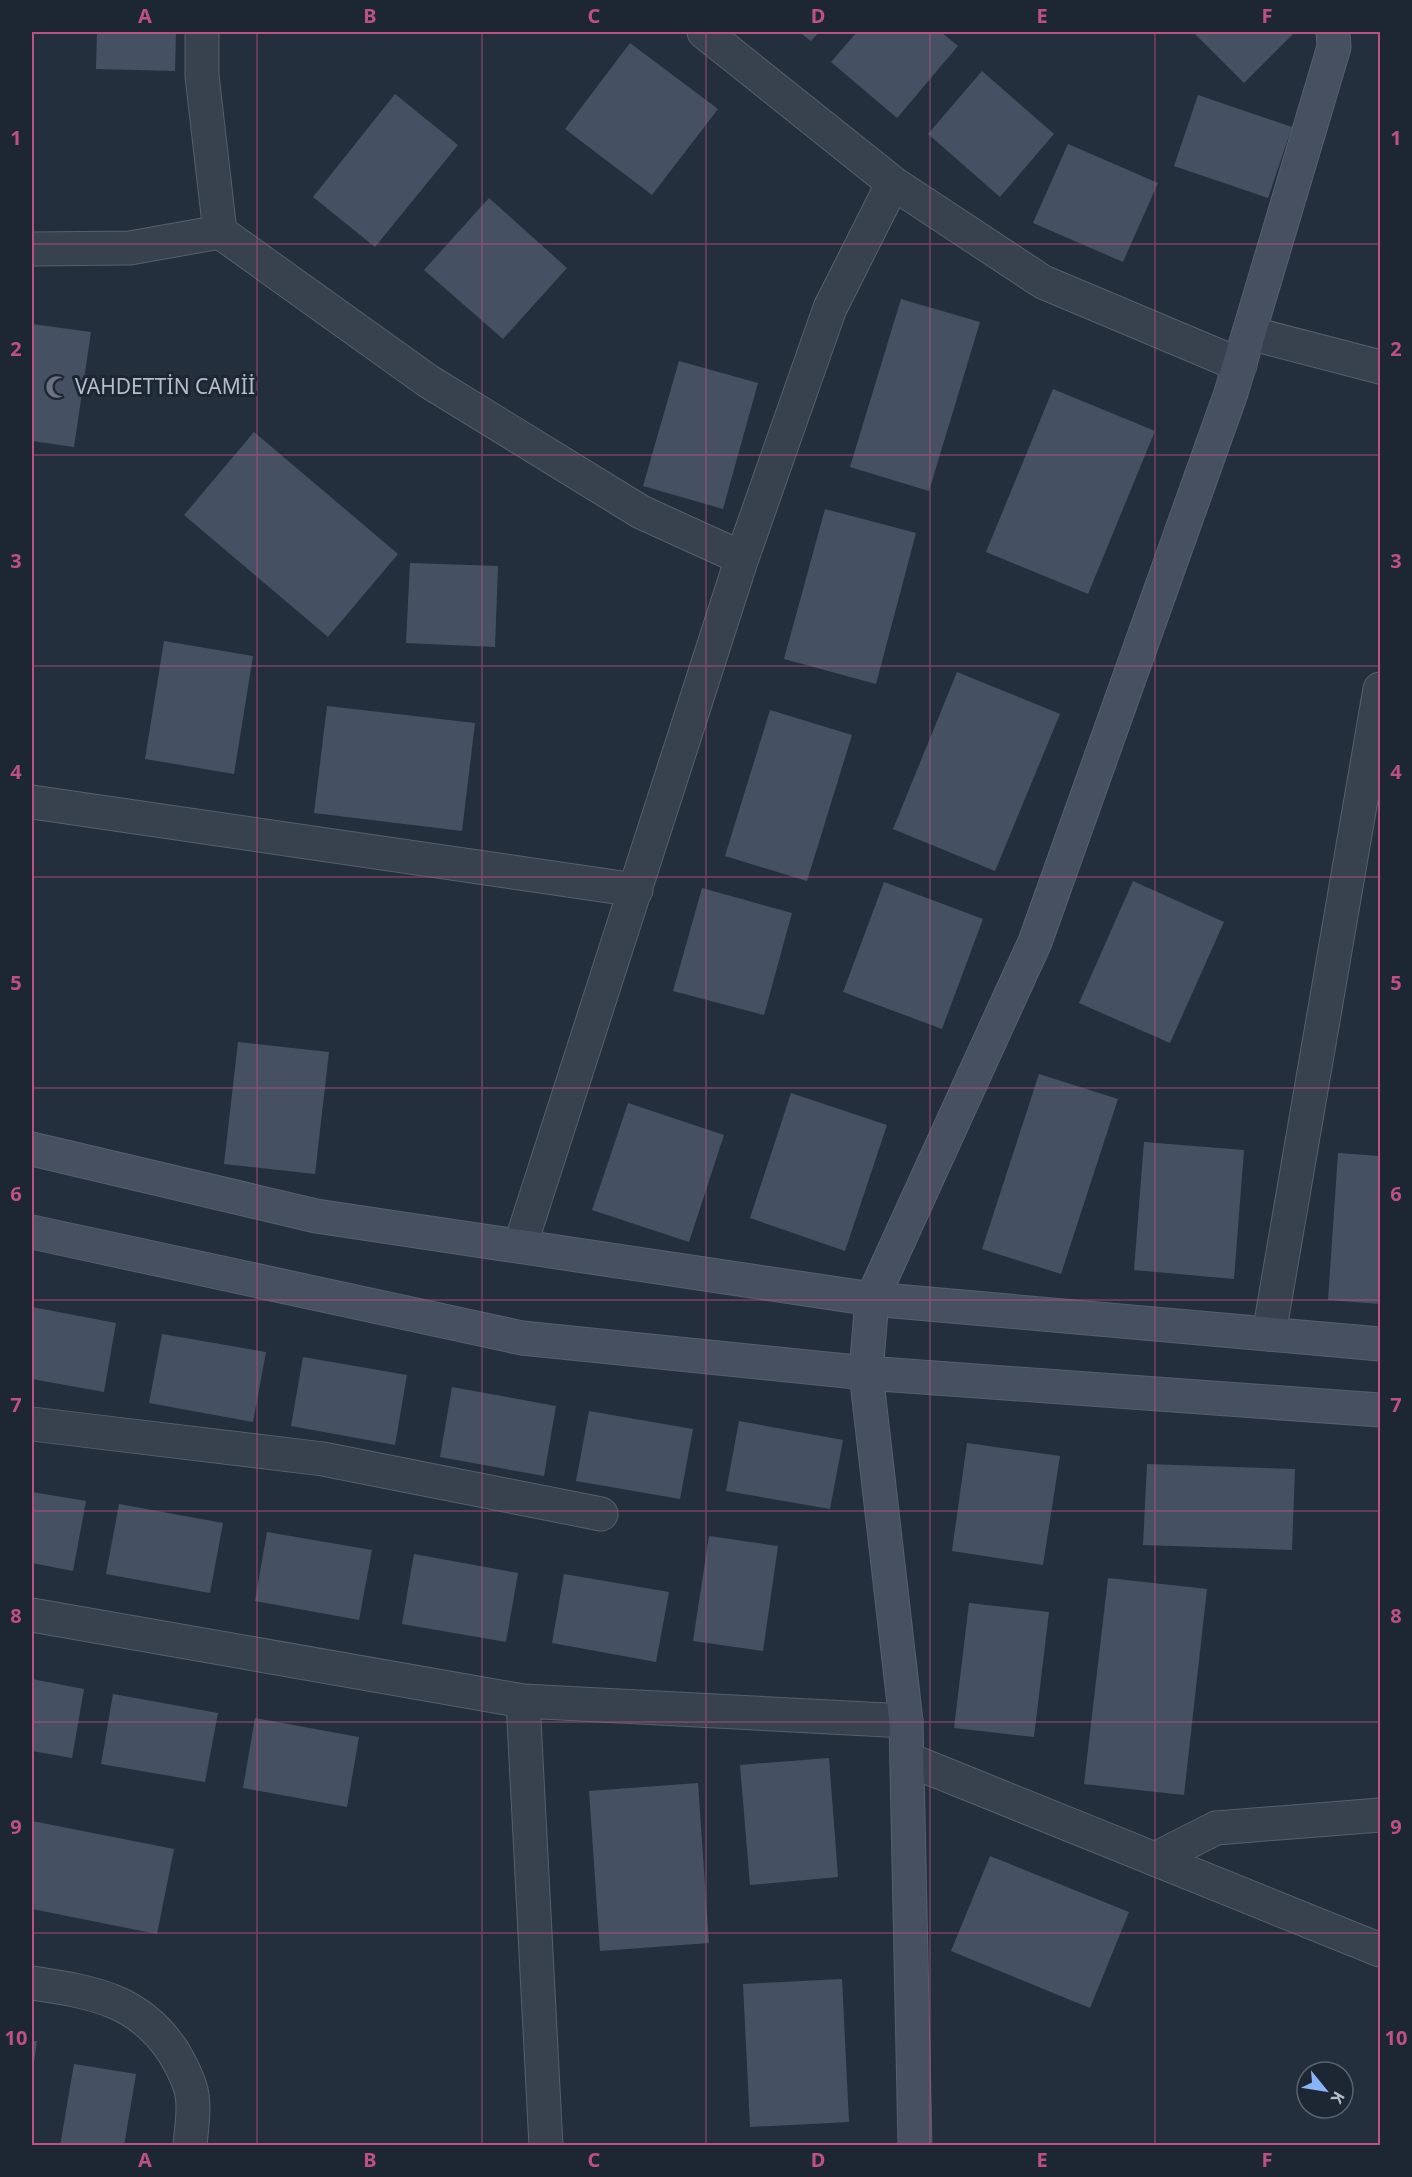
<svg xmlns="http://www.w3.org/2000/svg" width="1412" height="2177" viewBox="0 0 1412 2177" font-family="'Noto Sans',sans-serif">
<rect width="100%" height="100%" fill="#242f3e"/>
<path fill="#455162" d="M97 32H176L175 71 96 69Z
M799 32H819L811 41Z
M857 32H941L958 46 897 118 831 62Z
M1193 32H1295L1244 83Z
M630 43 718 109 652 195 565 129Z
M982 71 1054 134 1000 197 928 134Z
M395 94 458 145 375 247 313 197Z
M1198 95 1292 127 1268 198 1174 166Z
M1068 144 1158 183 1123 262 1033 223Z
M489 198 567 268 503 339 424 270Z
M901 299 980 322 929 491 850 467Z
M32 324 91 332 74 447 32 441Z
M679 361 758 383 723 509 643 486Z
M1053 389 1155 431 1088 594 986 552Z
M254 432 398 554 328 637 184 515Z
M825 509 916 533 876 684 784 659Z
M410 563 498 566 495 647 406 643Z
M164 641 253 656 234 774 145 759Z
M957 672 1060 714 995 871 893 829Z
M327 706 475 723 462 831 314 813Z
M770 710 852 735 807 881 725 856Z
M1133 881 1224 922 1170 1043 1079 1003Z
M884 882 983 919 942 1029 843 992Z
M702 888 792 913 764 1015 673 991Z
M238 1042 329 1052 315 1174 224 1164Z
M1039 1074 1118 1099 1061 1274 982 1249Z
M791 1093 887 1125 845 1251 750 1218Z
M628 1103 724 1135 689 1242 592 1210Z
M1144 1142 1244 1150 1234 1279 1134 1270Z
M1338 1153 1380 1156V1304L1328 1300Z
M32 1307 116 1323 104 1392 32 1379Z
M162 1334 266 1352 253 1422 149 1403Z
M303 1357 407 1375 395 1445 291 1426Z
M452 1387 556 1406 544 1476 440 1457Z
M589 1411 693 1429 680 1499 576 1481Z
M739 1421 843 1440 830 1509 726 1491Z
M967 1443 1060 1456 1043 1565 952 1551Z
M1147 1464 1295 1469 1292 1550 1143 1545Z
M32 1492 86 1501 73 1571 32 1563Z
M119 1504 223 1523 210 1593 106 1574Z
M267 1532 372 1550 359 1620 255 1601Z
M709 1536 778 1546 763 1651 693 1641Z
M414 1554 518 1573 506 1642 402 1624Z
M564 1574 669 1592 656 1662 552 1643Z
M1108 1578 1207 1589 1184 1795 1084 1784Z
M969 1603 1049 1612 1034 1737 954 1728Z
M32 1679 84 1689 72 1758 32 1751Z
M113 1694 218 1713 205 1782 101 1764Z
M255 1718 359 1737 347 1807 243 1788Z
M829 1758 838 1877 750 1885 740 1765Z
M698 1783 709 1943 600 1951 589 1791Z
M32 1821 174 1849 157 1934 32 1909Z
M990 1856 1129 1912 1090 2008 951 1951Z
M842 1979 849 2122 750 2127 743 1984Z
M32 2041H37L33 2069H32Z
M74 2064 136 2074 124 2146H60Z"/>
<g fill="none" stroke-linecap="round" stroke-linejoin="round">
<g stroke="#565f6c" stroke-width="35">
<path id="street" d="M202 32V76L220 232
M704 32 893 183 1043 282 1240 365
M32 249 130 248 220 232 428 381 641 512 742 558
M1249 333 1380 367
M32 802 636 890
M520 1246 742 558 830 308 893 183
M1269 1334 1380 689
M32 1424 323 1459 601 1514
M32 1615 523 1701 906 1721
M523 1701 546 2146
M907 1759 1380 1950
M1157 1858 1216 1828 1380 1815
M32 1983C90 1992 139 1998 174 2053 181 2065 190 2081 192 2095 195 2111 191 2130 190 2146"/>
</g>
<g stroke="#565f6c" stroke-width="35">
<path id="secondary" d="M32 1149 316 1216 872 1299 1380 1344
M32 1232 522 1338 866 1373 1380 1410
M915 2146 906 1721 866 1373 872 1299 1035 942 1231 393 1334 47 1333 32"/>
</g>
<use href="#street" stroke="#38414e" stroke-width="33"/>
<use href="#secondary" stroke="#465061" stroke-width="33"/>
</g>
<path fill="none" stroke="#bd5182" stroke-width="1.5" stroke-opacity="0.55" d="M257 32V2146M482 32V2146M706 32V2146M930 32V2146M1155 32V2146M32 244H1380M32 455H1380M32 666H1380M32 877H1380M32 1088H1380M32 1300H1380M32 1511H1380M32 1722H1380M32 1933H1380"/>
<defs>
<g id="mosque-bare" transform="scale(1.8)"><path d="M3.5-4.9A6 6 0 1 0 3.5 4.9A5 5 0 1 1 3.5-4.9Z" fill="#6b7280" stroke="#1d2633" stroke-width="2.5" paint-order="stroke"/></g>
</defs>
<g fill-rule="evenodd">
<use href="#mosque-bare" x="57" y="387"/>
</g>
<g text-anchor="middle" stroke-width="6" stroke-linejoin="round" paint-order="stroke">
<g font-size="21" fill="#b4bcc9" stroke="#1d2633" text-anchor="start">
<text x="75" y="394">VAHDETTİN CAMİİ</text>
</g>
</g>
<rect width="1412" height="2177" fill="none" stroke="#1d2633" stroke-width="66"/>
<g transform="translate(1325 2090) rotate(120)"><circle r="28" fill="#1d2633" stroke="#59626f" stroke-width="1.5"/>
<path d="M0-4.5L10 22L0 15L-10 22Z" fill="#8ab4f8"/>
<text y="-9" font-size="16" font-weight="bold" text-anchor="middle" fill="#b4bcc9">K</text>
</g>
<rect x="33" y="33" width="1346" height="2111" fill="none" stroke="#bd5182" stroke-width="2"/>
<g font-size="20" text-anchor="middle" font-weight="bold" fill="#bd5182">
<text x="145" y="23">A</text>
<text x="370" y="23">B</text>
<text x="594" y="23">C</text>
<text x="818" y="23">D</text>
<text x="1042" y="23">E</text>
<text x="1267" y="23">F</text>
<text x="16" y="145">1</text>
<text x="1396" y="145">1</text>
<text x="16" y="356">2</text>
<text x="1396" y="356">2</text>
<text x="16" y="568">3</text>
<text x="1396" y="568">3</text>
<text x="16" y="779">4</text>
<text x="1396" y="779">4</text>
<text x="16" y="990">5</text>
<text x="1396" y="990">5</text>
<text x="16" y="1201">6</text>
<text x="1396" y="1201">6</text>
<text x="16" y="1412">7</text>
<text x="1396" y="1412">7</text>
<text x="16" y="1623">8</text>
<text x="1396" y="1623">8</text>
<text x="16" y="1834">9</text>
<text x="1396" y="1834">9</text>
<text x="16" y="2045">10</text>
<text x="1396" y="2045">10</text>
<text x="145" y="2167">A</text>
<text x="370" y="2167">B</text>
<text x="594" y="2167">C</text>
<text x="818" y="2167">D</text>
<text x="1042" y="2167">E</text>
<text x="1267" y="2167">F</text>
</g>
</svg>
